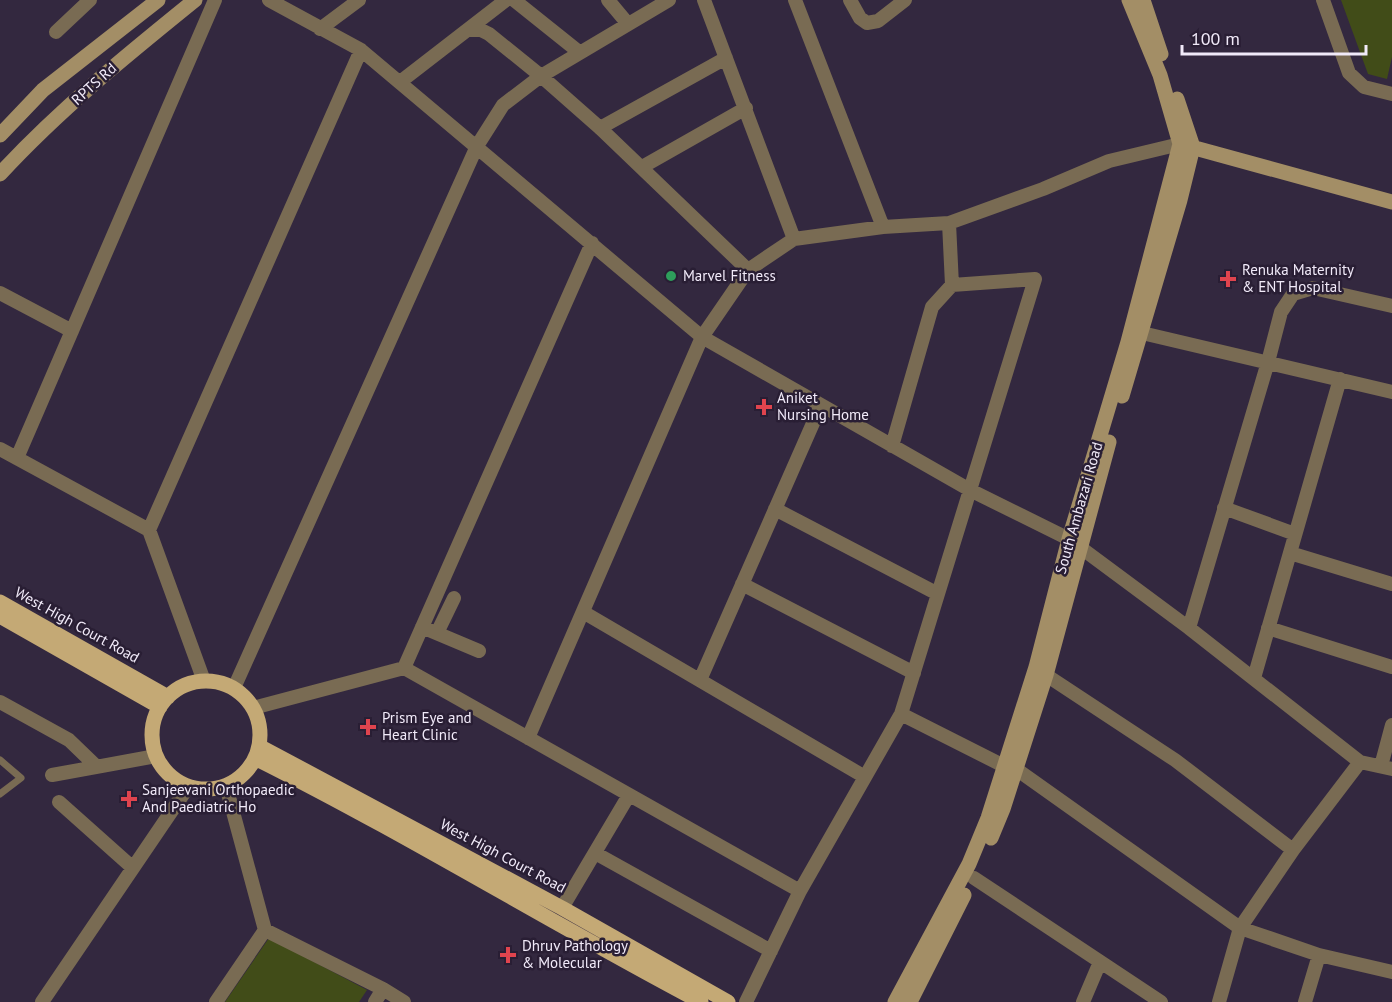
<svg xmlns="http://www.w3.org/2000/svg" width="1392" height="1002" viewBox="0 0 1392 1002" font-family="'PT Sans',sans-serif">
<rect width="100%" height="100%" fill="#33283f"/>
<path fill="#414c18" d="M1341 0H1392V57L1387 79 1368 74Z
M269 938 367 990 359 1002H225Z"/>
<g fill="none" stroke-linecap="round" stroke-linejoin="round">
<path stroke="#796b53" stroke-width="7" d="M0 760 21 778 0 794"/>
<path stroke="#796b53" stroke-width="14" d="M269 0 361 50 702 337 970 490 1069 539 1189 628 1360 762 1392 769
M514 0 579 52
M608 0 628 24
M704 0 794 239
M795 0 883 227
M850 0 860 18 867 23 878 21 905 0
M1323 0 1349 73 1364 87 1392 94
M320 29 359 0
M468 30H481L489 34 541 76 600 128 748 270
M56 32 90 0
M400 82 506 0
M600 128 726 58
M642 167 746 108
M949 223 952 285
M0 293 72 331
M1142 333 1392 392
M0 449 149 530 204 681
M17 458 215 0
M1224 508 1295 534
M775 509 938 594
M149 530 361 50
M1290 553 1392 584
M742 584 914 673
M583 612 865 777
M422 627 479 651
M1189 628 1268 362 1281 312 1293 294 1313 288 1392 306
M1268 628 1392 667
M437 633 454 598
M404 668 800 891
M1046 675 1175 760 1293 850
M1254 678 1340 379
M700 680 821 405
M234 688 477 146 503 105 541 76 669 0
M0 702 69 740 96 766
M253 708 404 668 592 243
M901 714 1004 766
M528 738 702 337 748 270 794 239 883 227 949 223 1043 189 1109 161 1180 144
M1381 766 1392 725
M1016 769 1240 928 1319 955 1392 972
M52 775 156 756
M226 786 265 930 383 989 404 1002
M59 802 133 868
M595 853 771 951
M974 878 1161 1002
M562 908 629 795
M42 1002 188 787
M216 1002 265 930
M375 1002 383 989
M746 1002 800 891 901 714 1035 279 952 285 932 307 892 446
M1083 1002 1100 962
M1219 1002 1240 928 1293 850 1360 762
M1305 1002 1319 955"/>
<path stroke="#a38e66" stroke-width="15" d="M1143 0 1161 54
M0 135 43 90 158 0
M1184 145 1392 202
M0 174C59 110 127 55 195 0
M1122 396 1180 200 1193 147 1177 99
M991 838 1003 809 1046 675 1109 442
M895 1002 969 864 988 818 1036 667 1069 539 1128 342 1180 144 1160 75 1129 0
M910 1002 964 895"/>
<path stroke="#c4a975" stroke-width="15" d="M0 602 168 697
M0 616 160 707
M152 735a54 54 0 1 1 108 0a54 54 0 1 1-108 0Z
M259 746 562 908 728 1002
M255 758C407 834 551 923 701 1002"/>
</g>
<circle fill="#2e9e5b" stroke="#291e34" stroke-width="2" cx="671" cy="276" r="6"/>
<g fill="#e0444e" stroke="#291e34" stroke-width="2">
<path d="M1225 270h6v6h6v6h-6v6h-6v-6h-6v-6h6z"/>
<path d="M761 398h6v6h6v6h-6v6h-6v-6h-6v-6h6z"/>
<path d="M365 718h6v6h6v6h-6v6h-6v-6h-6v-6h6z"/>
<path d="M126 790h6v6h6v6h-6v6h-6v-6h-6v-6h6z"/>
<path d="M505 946h6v6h6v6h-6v6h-6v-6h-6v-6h6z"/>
</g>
<g text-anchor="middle" stroke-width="5" stroke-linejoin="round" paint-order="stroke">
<g font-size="15" fill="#f1eaf9" stroke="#291e34">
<text transform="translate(94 84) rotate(-42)" y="5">RPTS Rd</text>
<text transform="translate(1079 508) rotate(-74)" y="5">South Ambazari Road</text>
<text transform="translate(77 625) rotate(29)" y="5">West High Court Road</text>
<text transform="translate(503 856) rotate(28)" y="5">West High Court Road</text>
</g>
<g font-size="15" fill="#f1eaf9" stroke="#291e34" text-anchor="start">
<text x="1242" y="275">Renuka Maternity<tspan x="1242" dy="17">&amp; ENT Hospital</tspan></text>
<text x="683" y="281">Marvel Fitness</text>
<text x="777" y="403">Aniket<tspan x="777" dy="17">Nursing Home</tspan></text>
<text x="382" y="723">Prism Eye and<tspan x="382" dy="17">Heart Clinic</tspan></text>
<text x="142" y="795">Sanjeevani Orthopaedic<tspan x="142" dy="17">And Paediatric Ho</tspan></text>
<text x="522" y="951">Dhruv Pathology<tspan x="522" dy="17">&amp; Molecular</tspan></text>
</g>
</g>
<path d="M1182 45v9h184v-9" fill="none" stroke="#f1eaf9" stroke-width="3"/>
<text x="1191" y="45" font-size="18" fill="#f1eaf9" stroke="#291e34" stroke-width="4.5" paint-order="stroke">100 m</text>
</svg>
